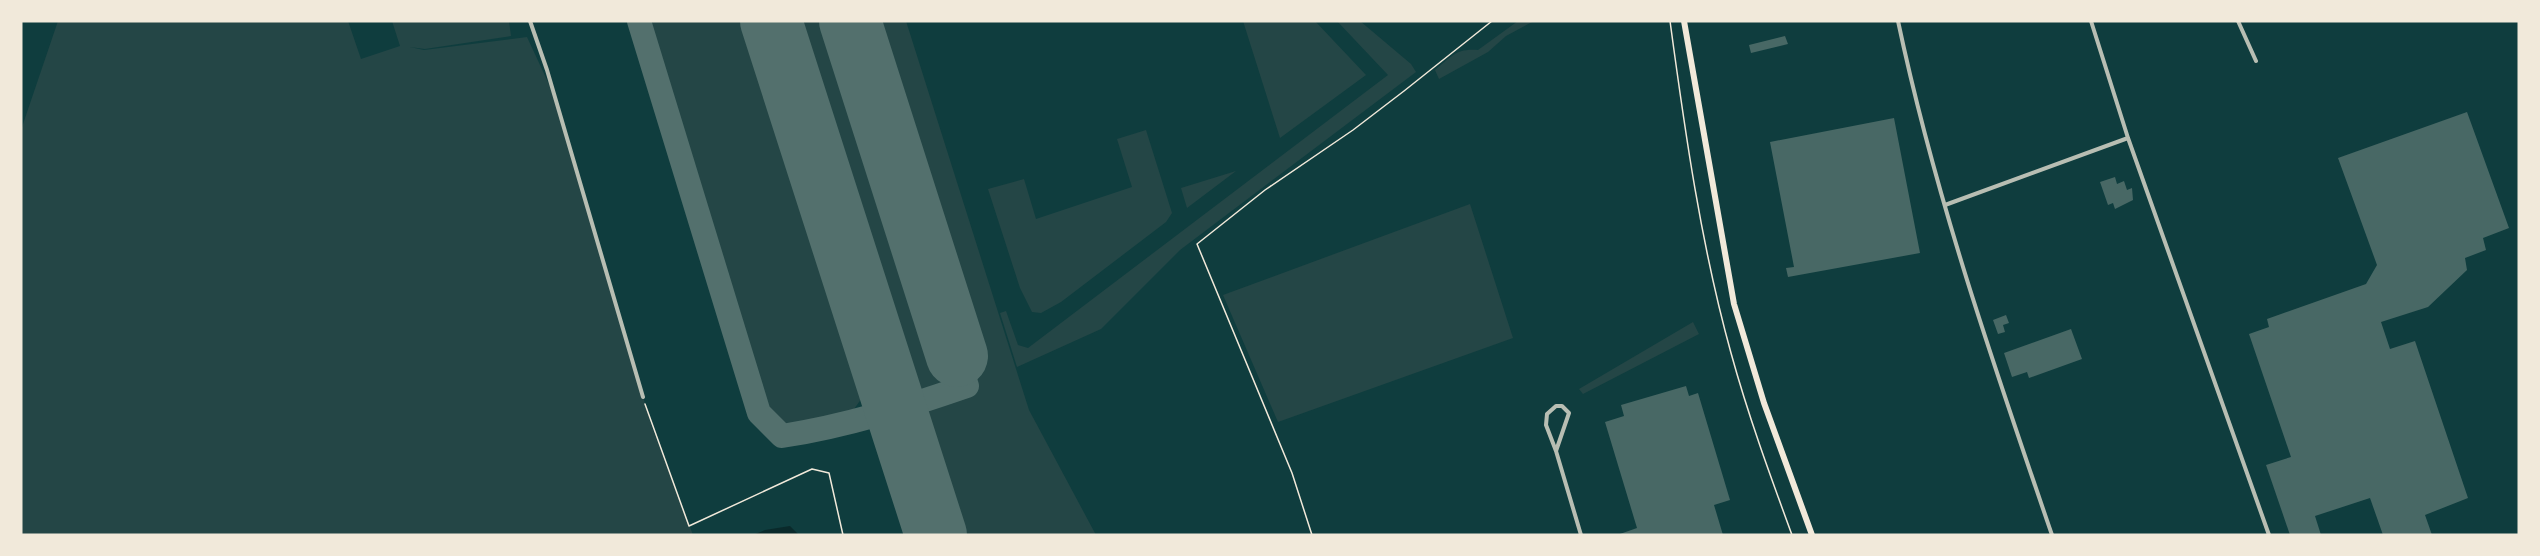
<svg xmlns="http://www.w3.org/2000/svg" width="2540" height="556" viewBox="0 0 2540 556" font-family="'Sofia Sans Condensed',sans-serif">
<rect width="100%" height="100%" fill="#0f3d3e"/>
<path fill="#244646" d="M58 21H348L361 59 400 46 392 21H509L511 36 425 49 410 47 424 50 527 37 553 93 652 427 693 535H21V130Z
M642 21H755L871 385 852 412 789 426 765 408Z
M785 21H906L1029 410 1096 535H950Z
M1243 21H1315L1366 75 1280 138Z
M1337 21H1360L1411 64 1416 72 1180 250 1101 329 1017 367 1000 313 1006 311 1018 345 1028 348 1388 75Z
M1518 21H1534L1506 36 1488 52 1439 79 1435 70C1451 57 1456 48 1478 50Z
M1146 130 1172 213 1166 222 1061 302 1041 313 1032 312 1020 288 988 189 1024 179 1036 219 1132 187 1117 139Z
M1236 171 1187 208 1181 188Z
M1470 204 1513 338 1278 422 1223 295Z
M1693 322 1699 334 1583 394 1579 389Z"/>
<path fill="#0a2a2b" d="M790 526 799 535H753L765 530Z"/>
<g fill="none" stroke-linecap="round" stroke-linejoin="round">
<path stroke="#53706d" stroke-width="24" d="M639 21 759 413 782 436C847 426 906 407 967 386L957 356"/>
<path stroke="#53706d" stroke-width="62" d="M771 21 936 535
M850 21 957 356"/>
</g>
<path fill="#486865" d="M1785 36 1788 44 1751 53 1749 45Z
M2467 112 2509 228 2483 238 2486 250 2465 258 2467 270 2428 307 2381 322 2390 349 2415 341 2468 498 2425 515 2432 535H2383L2370 498 2315 516 2321 535H2290L2266 465 2291 457 2249 334 2269 327 2267 319 2366 284 2377 265 2338 158Z
M1894 118 1920 253 1788 277 1786 268 1794 267 1770 142Z
M2115 177 2117 184 2124 181 2127 190 2132 188 2133 200 2115 209 2113 203 2108 205 2100 182Z
M2006 315 2009 323 2003 325 2005 332 1998 334 1993 320Z
M2071 329 2082 359 2029 378 2027 372 2012 377 2004 353Z
M1686 386 1689 396 1698 393 1730 500 1714 505 1723 535H1617L1637 528 1605 422 1624 416 1621 405Z"/>
<g fill="none" stroke-linecap="round" stroke-linejoin="round">
<path stroke="#f1e9da" stroke-width="1.5" d="M1670 21C1685 132 1701 245 1731 353 1748 415 1770 475 1792 535
M645 404 689 526 812 469 829 473 843 535
M1312 535 1292 473 1197 244 1265 190 1353 130 1404 91 1492 21"/>
<path stroke="#b8beb3" stroke-width="4" d="M530 21 547 70 643 397
M1898 21C1935 196 1994 366 2052 535
M2091 21 2128 138 2269 535
M2238 21 2256 61
M1945 205 2128 138
M1556 451 1569 413 1562 406H1556L1547 414 1546 425 1556 451 1581 535"/>
<path stroke="#f1e9da" stroke-width="6" d="M1684 21 1734 304 1764 403 1812 535"/>
</g>
<rect width="2540" height="556" fill="none" stroke="#f1e9da" stroke-width="45"/>
</svg>
